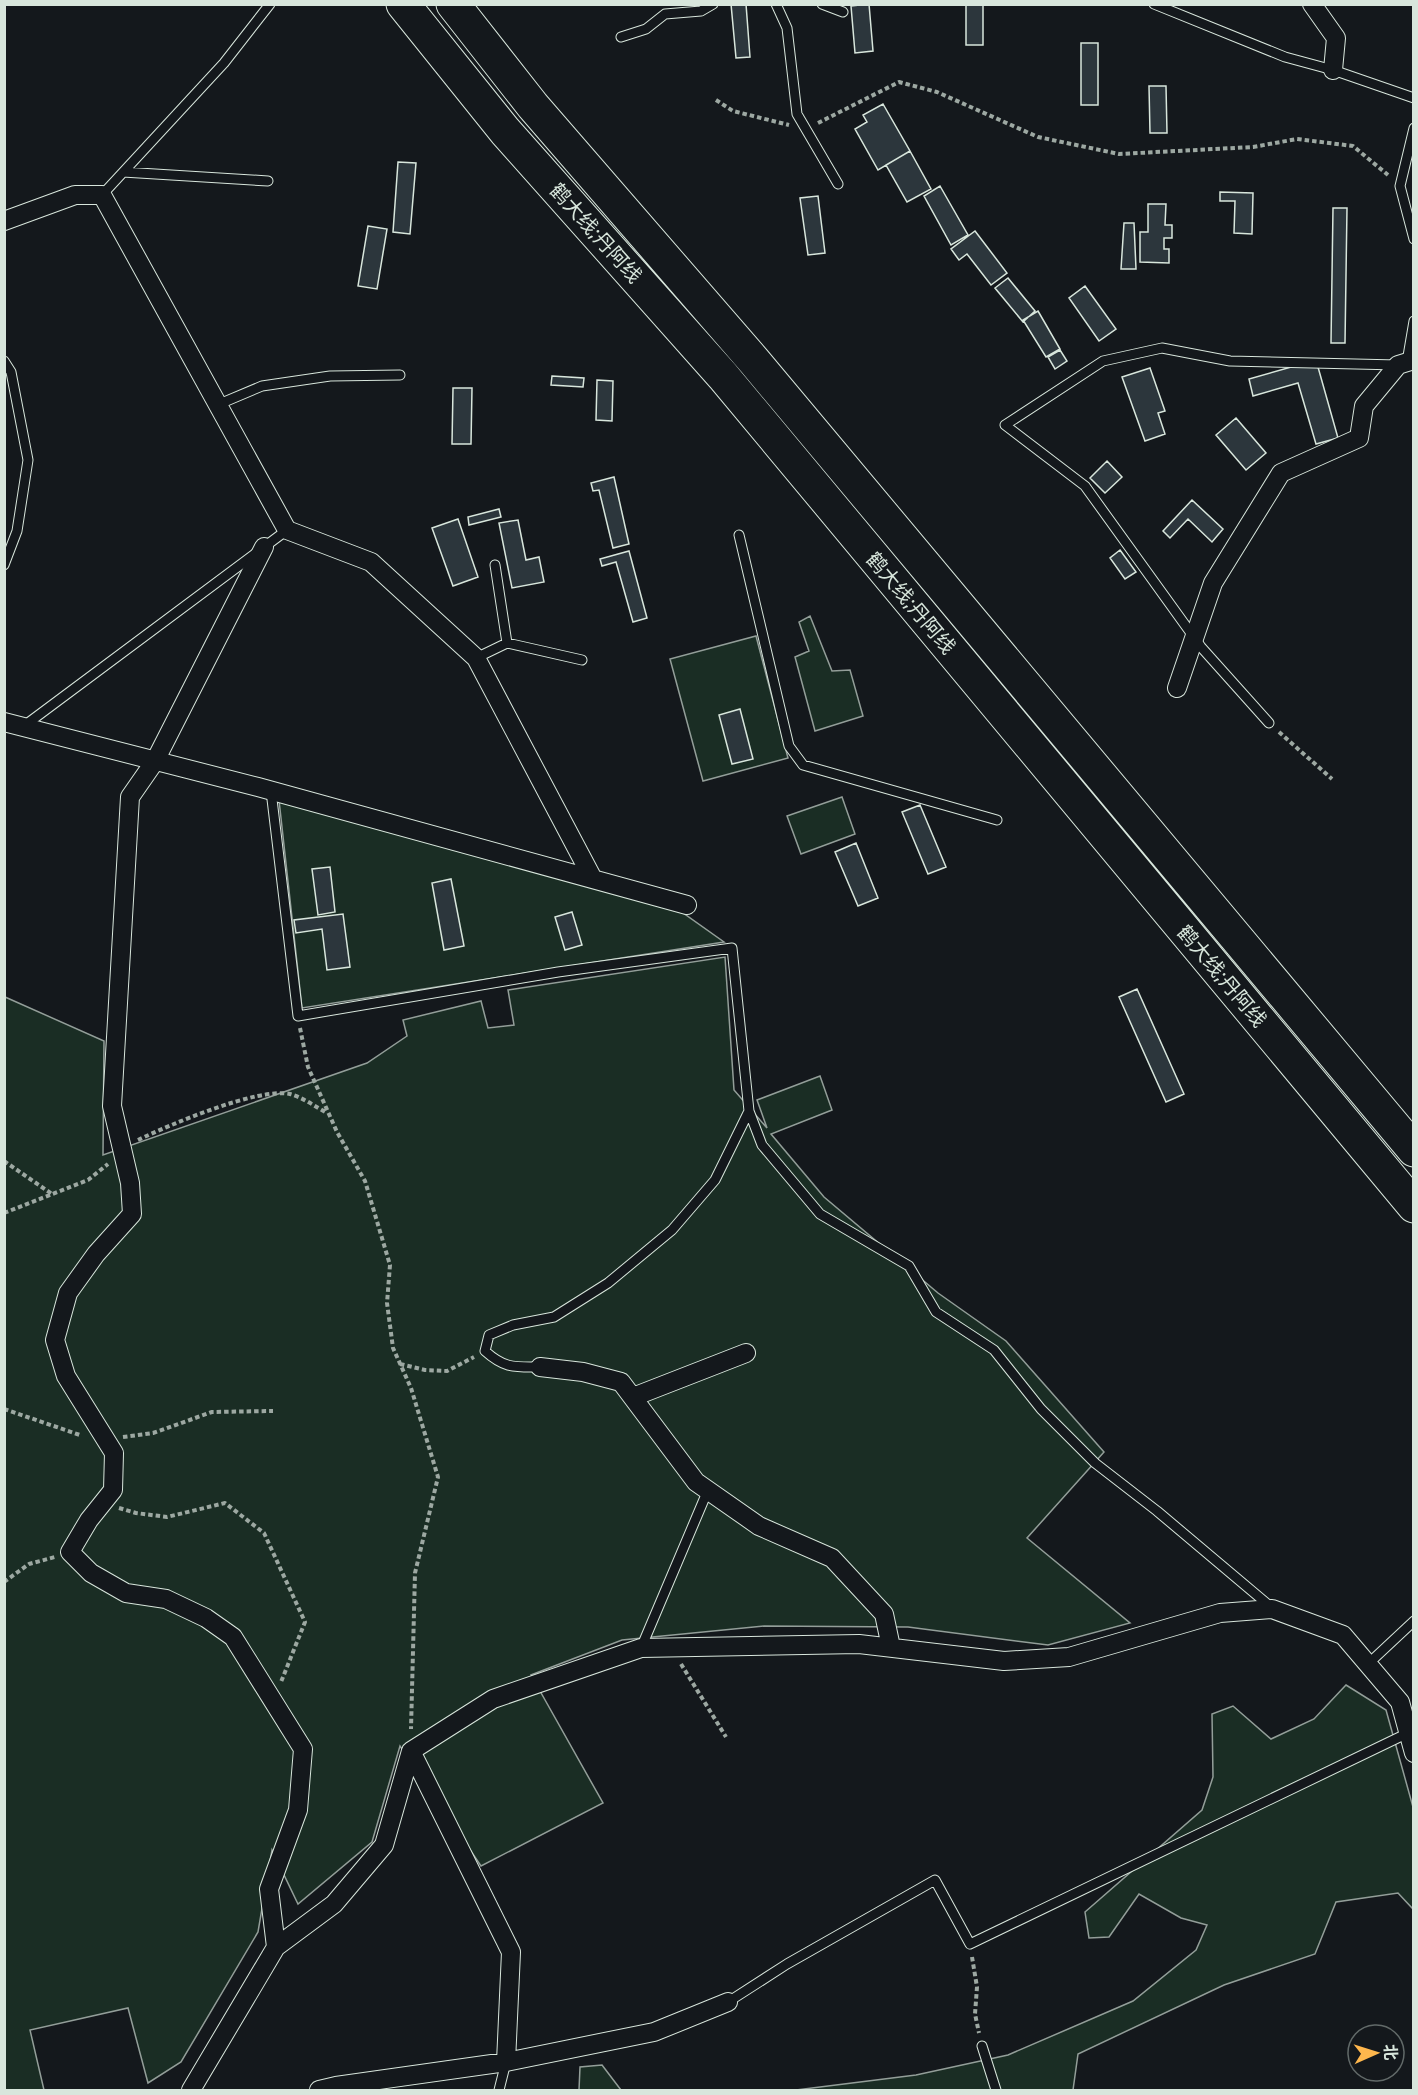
<svg xmlns="http://www.w3.org/2000/svg" width="1418" height="2095" viewBox="0 0 1418 2095" font-family="'Noto Sans','Noto Sans SC',sans-serif">
<rect width="100%" height="100%" fill="#14181c"/>
<path fill="#1a2d24" stroke="#939e99" stroke-width="1.5" d="M810 616 832 671 850 670 863 716 815 731 795 657 809 651 799 622Z
M756 636 788 758 703 781 670 659Z
M842 797 855 834 801 854 787 816Z
M279 800 683 913 724 942 302 1008Z
M725 957 734 1090 767 1128 757 1100 820 1076 832 1110 771 1134 824 1197 938 1293 1006 1341 1104 1452 1027 1538 1130 1623 1048 1645 908 1627 764 1626 622 1640 531 1675 603 1803 481 1866 400 1746 372 1842 298 1904 272 1850 258 1932 181 2062 148 2083 128 2008 30 2030 44 2090H5V997L104 1041 103 1155 367 1063 407 1036 403 1020 481 1001 488 1028 514 1025 508 990Z
M1346 1685 1386 1710 1413 1807V1909L1398 1893 1336 1902 1315 1954 1224 1985 1078 2054 1073 2090H796L916 2075 1008 2055 1133 2001 1196 1950 1207 1925 1181 1918 1139 1894 1109 1937 1089 1938 1085 1912 1202 1810 1213 1777 1212 1714 1233 1706 1271 1739 1314 1719Z
M602 2065 621 2090H579L580 2067Z"/>
<path fill="#2c363c" stroke="#d8e6dc" stroke-width="1.5" d="M731 4H746L750 57 736 58Z
M869 4 873 51 855 53 851 6Z
M966 4H983V45H966Z
M1081 43H1098V105H1081Z
M1149 86H1166L1167 133H1150Z
M883 104 910 151 878 170 855 129 867 122 863 115Z
M910 151 931 189 907 202 886 165Z
M398 162 416 163 410 234 393 232Z
M940 186 968 235 951 245 924 196Z
M1220 192 1253 193 1252 234 1234 233 1235 201H1220Z
M818 196 825 253 808 255 800 198Z
M1148 204H1166L1165 225H1172V238H1164V249H1169V263L1140 262V232H1148Z
M1333 208H1347L1345 343H1331Z
M1124 223H1134L1136 269H1121Z
M368 226 387 229 377 289 358 286Z
M975 231 1007 273 991 285 967 254 959 260 951 249Z
M1008 278 1035 311 1023 322 995 288Z
M1085 286 1116 329 1099 341 1069 298Z
M1038 311 1060 349 1046 357 1023 320Z
M1060 350 1067 361 1055 369 1048 357Z
M1316 360 1338 438 1316 444 1298 383 1253 396 1249 379Z
M1150 368 1165 411 1158 413 1165 434 1145 441 1122 377Z
M552 376 584 378 583 387 551 385Z
M597 380 613 381 612 421 596 420Z
M453 388H472L471 444H452Z
M1236 418 1266 453 1246 470 1216 435Z
M1107 461 1122 477 1105 493 1090 478Z
M614 477 629 544 613 548 599 490 593 491 591 483Z
M1192 500 1223 529 1212 542 1188 519 1170 538 1163 531Z
M499 509 501 517 469 525 468 517Z
M458 519 478 577 453 586 432 528Z
M518 520 526 560 539 557 544 582 512 588 499 523Z
M1120 550 1136 572 1125 579 1110 558Z
M629 551 647 618 633 622 616 562 602 566 600 559Z
M740 709 753 759 732 764 719 715Z
M920 805 946 867 928 874 902 812Z
M856 843 878 898 858 906 835 852Z
M330 867 335 912 318 915 312 869Z
M451 879 464 946 444 950 432 883Z
M572 912 582 945 565 950 555 917Z
M343 914 350 967 327 970 322 929 296 933 294 920Z
M1137 989 1184 1094 1166 1102 1119 997Z"/>
<g fill="none" stroke-linecap="round" stroke-linejoin="round">
<g stroke="#d8e6dc" stroke-width="11">
<path id="lane" d="M776 4 787 28 797 114 838 184
M822 4 843 12
M1154 4 1285 57 1333 70 1414 98
M621 37 646 29 665 14 701 11 713 4
M1414 128 1400 186 1414 239
M123 172 268 181
M102 195 224 63 270 4
M4 361 11 372 28 460 17 531 4 565
M1407 362 1414 321
M217 405 262 386 330 376 400 375
M739 535 789 746 803 765 997 820
M495 565 507 643
M476 658 507 643 582 660
M1269 723 1201 647 1085 486 1005 425 1103 361 1162 348 1230 361 1398 365
M24 726 287 530
M271 791 298 1016 558 972 732 948 749 1111 762 1145 820 1214 909 1266 936 1312 994 1350 1041 1409 1095 1463 1157 1511 1271 1607
M540 1367C515 1367 505 1369 485 1351L489 1335 513 1325 554 1317 608 1283 672 1230 715 1180 749 1111
M641 1648 708 1490
M1368 1664 1414 1621
M728 2002 787 1964 935 1880 970 1944 1408 1733
M982 2046 996 2090
M499 2090 506 2062"/>
</g>
<g stroke="#d8e6dc" stroke-width="20">
<path id="street" d="M1312 4 1336 38 1333 70
M4 221 75 195H102L287 530 371 562 476 658 593 879
M264 547 155 761 130 797 112 1106 130 1183 132 1214 96 1254 68 1293 55 1340 66 1376 114 1453 113 1490 89 1520 70 1552 91 1573 126 1593 166 1599 206 1618 233 1637 303 1749 298 1810 269 1889 276 1947 334 1904 384 1845 411 1751 511 1952 506 2062
M1177 688 1213 583 1281 473 1359 438 1364 406 1398 365 1414 360
M4 722 258 787 687 905
M540 1367 583 1372 621 1382 696 1482 759 1526 832 1558 884 1614 891 1647
M633 1397 746 1353
M411 1751 493 1699 641 1648 859 1644 1004 1661 1069 1657 1220 1613 1272 1609 1343 1635 1400 1702 1414 1753
M191 2090 276 1947
M319 2090 336 2086 506 2062 654 2032 728 2002"/>
</g>
<g stroke="#d8e6dc" stroke-width="35">
<path id="highway" d="M403 4 505 131 723 376 1414 1206
M453 4 533 106 754 361 1414 1150"/>
</g>
<path stroke="#9da8a2" stroke-width="4" stroke-dasharray="4.5 3" stroke-linecap="butt" d="M716 100 733 111 789 125
M818 123 899 82 937 92 1038 137 1119 154 1253 147 1297 139 1353 146 1388 175
M1279 732 1332 779
M300 1028 308 1067 337 1132 365 1181 390 1265 387 1303 393 1348 411 1388 438 1477 415 1573 411 1729
M138 1140C169 1125 258 1087 290 1094 302 1097 316 1107 327 1113
M4 1161 52 1194
M4 1213 88 1180 108 1164
M400 1364 425 1370 447 1371 474 1357
M4 1409 80 1435
M123 1437 153 1433 212 1412 273 1411
M119 1508 136 1513 167 1517 225 1503 264 1533 305 1622 281 1682
M4 1582 29 1564 55 1557
M681 1664 726 1737
M972 1957 977 1987 975 2014 979 2033"/>
<use href="#lane" stroke="#14181c" stroke-width="9"/>
<use href="#street" stroke="#14181c" stroke-width="18"/>
<use href="#highway" stroke="#14181c" stroke-width="33"/>
</g>
<g text-anchor="middle" stroke-width="4.5" stroke-linejoin="round" paint-order="stroke">
<g font-size="20" fill="#d8e6dc" stroke="#14181c">
<text transform="translate(596 233) rotate(48)" y="7">鹤大线;丹阿线</text>
<text transform="translate(911 603) rotate(50)" y="7">鹤大线;丹阿线</text>
<text transform="translate(1222 976) rotate(50)" y="7">鹤大线;丹阿线</text>
</g>
</g>
<rect width="1418" height="2095" fill="none" stroke="#d8e6dc" stroke-width="12"/>
<g transform="translate(1376 2053) rotate(87)"><circle r="28" fill="#14181c" stroke="#626a69" stroke-width="1.5"/>
<path d="M0-4.5L10 22L0 15L-10 22Z" fill="#ffb74d"/>
<text y="-9" font-size="16" font-weight="bold" text-anchor="middle" fill="#d8e6dc">北</text>
</g>
</svg>
